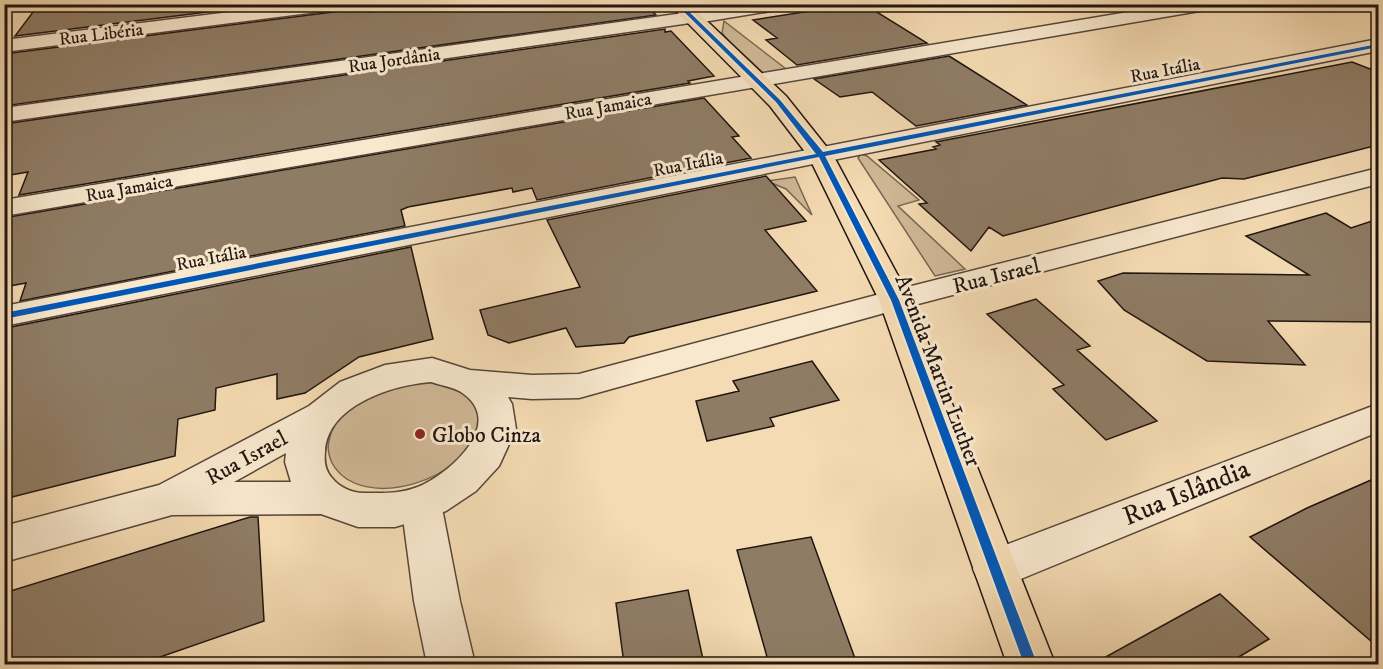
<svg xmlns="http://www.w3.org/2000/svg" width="1383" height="669" viewBox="0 0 1383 669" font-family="'IM FELL DW Pica',serif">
<rect width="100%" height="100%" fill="#f5dbb3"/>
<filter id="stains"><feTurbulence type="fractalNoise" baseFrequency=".00333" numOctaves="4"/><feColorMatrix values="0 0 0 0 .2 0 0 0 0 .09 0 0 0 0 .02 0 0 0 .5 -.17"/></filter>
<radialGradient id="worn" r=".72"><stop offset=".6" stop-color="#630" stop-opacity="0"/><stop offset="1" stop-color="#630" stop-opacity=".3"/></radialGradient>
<path fill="#d1b997" stroke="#786754" stroke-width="1.5" d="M724 21 790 72 759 77 722 33Z
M861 154 867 156 919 200 898 206 965 269 935 276 858 158Z
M795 177 812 215 786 189 767 181Z
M404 380 449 382 477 404C478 410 481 420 480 426 470 479 361 515 332 463 329 456 327 448 329 441 331 430 337 417 347 409 362 397 386 390 404 380Z"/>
<path fill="#8f7c65" stroke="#201511" stroke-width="1.5" d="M39 4H169L168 9 207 4H272L15 36Z
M423 4H646L656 15 4 106V54L341 11 348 8V12L368 9 369 12Z
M855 4H864L927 43 797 65 766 40 777 38 753 20Z
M665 29V32L671 31 714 76 688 81 690 83 19 195 28 172 4 176V124Z
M949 56 1027 105 916 126 872 92 840 97 814 79Z
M1352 62 1378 72V145L1244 179 1222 178 1003 236 989 227 971 251 919 204 927 203 879 160 936 149 933 147 940 145 936 142Z
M704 98 739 136 732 137 751 158 537 200 532 188 513 192 512 188 408 207 401 210 405 226 20 301 26 283 4 287V228L9 217Z
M766 176 806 221 765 230 817 291 629 337 624 343 576 347 566 328 509 343 488 335 480 310 580 287 547 220Z
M1326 213 1351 228 1378 219V322L1268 321 1305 365 1207 361 1124 310 1098 281 1123 273 1309 275 1246 236Z
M411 247 433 339 359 357 305 393 277 399V374L216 388 215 410 178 419 175 456 4 499V344L11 327Z
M1036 299 1090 346 1077 350 1157 421 1106 440 1053 389 1064 385 987 314Z
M812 361 839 400 770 418 774 426 707 441 696 401 739 391 733 381Z
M1378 477V647L1250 537 1307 508Z
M250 517H258L264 621 140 664H4V593Z
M811 537 857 664H769L737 550Z
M688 590 704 664H624L616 603Z
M1220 594 1269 639 1227 664H1093Z"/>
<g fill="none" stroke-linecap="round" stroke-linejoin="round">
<g stroke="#55463a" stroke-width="3">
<path id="minor" d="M294 4H350L341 9 4 52V40Z
M1176 4H1220L1211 9 4 216V200Z
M691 12 697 14 700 18 697 22 4 122V108Z
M1378 39V51L4 326V306Z
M1378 168V184L895 310 884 307 879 300 884 293Z
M1378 404V432L1011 583 995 588 979 583 973 569 979 555Z
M421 486 435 491 441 503 460 601 475 664H427L414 601 401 503 407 491Z"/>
</g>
<g stroke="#55463a" stroke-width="3">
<path id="tertiary" d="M744 4H792L783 9 691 24 685 22 682 18 685 14 691 12Z
M895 290 906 293 911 300 906 307 579 398 532 399 508 397 512 404 516 429 499 466 476 491 446 511 431 516 395 527H358L321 514 172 515 4 562V526L159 485 309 406 340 382 385 365 432 358 470 370 532 375 579 374ZM431 382C440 385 453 387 461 392 508 423 449 474 418 487 400 494 383 493 364 493 352 493 339 487 332 478 325 470 324 462 325 452 327 405 393 385 431 382ZM286 453 285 462 291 482H234Z"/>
</g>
<g stroke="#201511" stroke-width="3">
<path id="primary" d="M669 4H689L786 96 833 155 911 300 1055 664H1007L879 300 809 157 770 106Z"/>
</g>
<use href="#minor" fill="#f8e8ce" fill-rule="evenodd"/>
<use href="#tertiary" fill="#f8e8ce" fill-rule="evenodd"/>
<use href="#primary" fill="#f5dbb3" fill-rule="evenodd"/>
<g stroke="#f8e8ce" stroke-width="4">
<path id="cycleway" d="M676 4H681L780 100 823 152 1378 44V47L825 156 899 300 1037 664H1024L891 300 819 157 4 319V313L816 154 776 102Z"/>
</g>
<use href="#cycleway" fill="#0057b8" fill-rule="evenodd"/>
</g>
<circle fill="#8f2418" stroke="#f8e8ce" stroke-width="2" cx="420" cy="434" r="6"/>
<g text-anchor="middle" stroke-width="6" stroke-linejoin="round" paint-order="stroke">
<g font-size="18" fill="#201511" stroke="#f8e8ce">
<text transform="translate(101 34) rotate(-7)" y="6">Rua Libéria</text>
<text transform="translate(394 60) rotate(-8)" y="6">Rua Jordânia</text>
<text transform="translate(1165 70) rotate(-11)" y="6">Rua Itália</text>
<text transform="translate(608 106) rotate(-10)" y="6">Rua Jamaica</text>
<text transform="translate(688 164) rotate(-11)" y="6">Rua Itália</text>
<text transform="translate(129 188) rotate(-10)" y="6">Rua Jamaica</text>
<text transform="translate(211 258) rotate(-11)" y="6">Rua Itália</text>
</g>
<g font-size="22" fill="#201511" stroke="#f8e8ce">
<text transform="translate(996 275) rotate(-14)" y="8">Rua Israel</text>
<text transform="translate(939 370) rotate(69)" y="8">Avenida Martin Luther</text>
<text transform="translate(246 457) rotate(-29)" y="8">Rua Israel</text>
</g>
<g font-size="22" fill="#201511" stroke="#f8e8ce" text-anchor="start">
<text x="432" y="442">Globo Cinza</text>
</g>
<g font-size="27" fill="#201511" stroke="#f8e8ce">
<text transform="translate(1186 492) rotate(-22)" y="9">Rua Islândia</text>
</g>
</g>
<rect width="1383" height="669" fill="none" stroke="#f5dbb3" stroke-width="24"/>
<rect x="6" y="6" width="1371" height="657" fill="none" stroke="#201511" stroke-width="3"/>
<rect x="12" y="12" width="1359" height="645" fill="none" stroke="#201511" stroke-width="1.5"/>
<rect width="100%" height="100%" filter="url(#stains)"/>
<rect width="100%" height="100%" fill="url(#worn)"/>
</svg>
